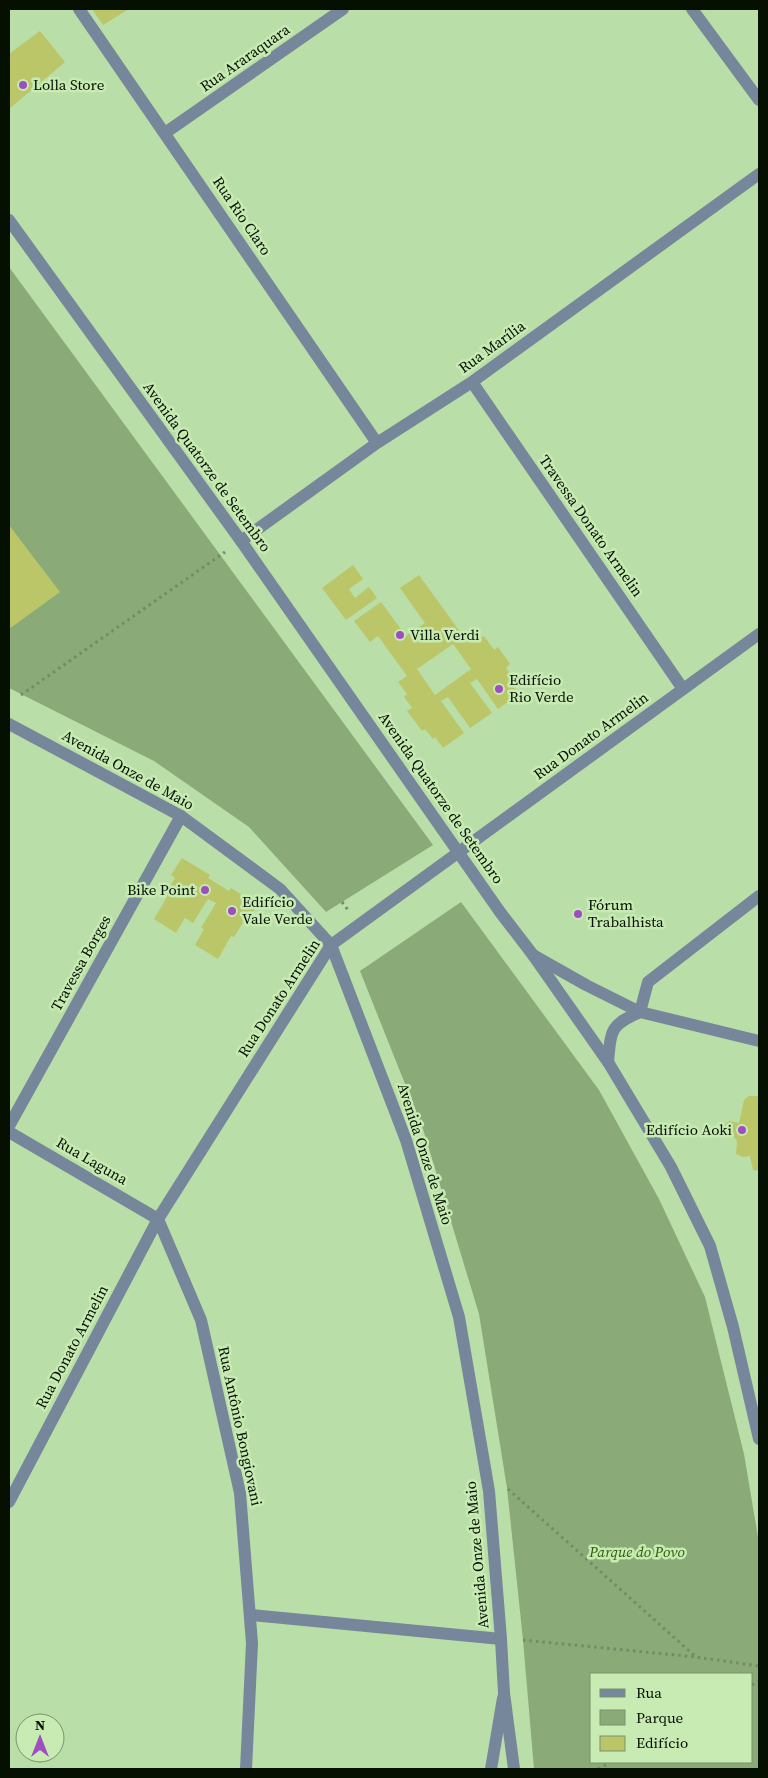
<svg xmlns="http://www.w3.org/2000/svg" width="768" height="1778" viewBox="0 0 768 1778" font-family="'Source Serif 4',serif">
<rect width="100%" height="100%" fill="#badea7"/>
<path fill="#8aab77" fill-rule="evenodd" d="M9 267 433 845 326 912 249 827 154 761 9 688Z
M461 902 599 1090 659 1199 705 1297 744 1454 759 1543V1769H534L523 1640 507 1488 479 1314 423 1129 360 971ZM592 1674H752V1762H592Z"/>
<path fill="#bbc668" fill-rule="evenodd" d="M92 9H129L103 25Z
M40 31 65 62 9 109V54Z
M9 525 60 592 9 629Z
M353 565 363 579 349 589 355 598 369 587 377 598 346 620 322 588Z
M419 575 463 636 472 630 479 639 484 636 494 650 498 647 510 664 506 668 516 682 512 684 519 694 498 709 477 679 470 683 492 713 470 728 448 697 441 701 464 733 443 748 435 737 433 739 425 729 422 731 407 711 412 708 404 697 407 694 398 682 407 676 378 636 370 642 354 621 381 602 406 636 425 623 400 588ZM453 644 471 669 435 695 417 669Z
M182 858 210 875 208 878 229 891 231 888 258 905 246 922 244 921 234 937 231 936 218 959 195 945 204 929 201 928 216 903 208 899 193 923 185 918 176 933 154 919 167 897 165 895 175 878 171 875Z
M749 1096H759V1171L753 1170 750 1156 743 1157 736 1154 737 1141 733 1136 727 1134 723 1126 729 1121 739 1123 744 1100Z"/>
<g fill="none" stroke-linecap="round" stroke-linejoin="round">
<path stroke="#728c65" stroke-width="3" stroke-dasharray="2.5 4" stroke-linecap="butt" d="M21 695 225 552
M342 902 348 910
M508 1489 696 1657
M523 1640 696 1657 759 1666
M752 1685 759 1681
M598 1769 611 1762"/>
<path stroke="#76869b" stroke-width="12" d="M9 1126 181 816
M251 1615 501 1639"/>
<path stroke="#76869b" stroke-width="12" d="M79 9 377 443
M692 9 759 100
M165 133 343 9
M472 382 683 689
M241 541 377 443 472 382 759 174
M533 955 586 985 640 1012 759 1041
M640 1012 648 982 759 896
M608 1062C611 1030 610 1025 640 1012
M9 1132 158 1219 201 1320 240 1493 252 1643 246 1769
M9 1502 158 1219 331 945 759 634
M491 1769 503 1698"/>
<path stroke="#76869b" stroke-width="12" d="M9 220 241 541 500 912 533 955 608 1062 671 1167 710 1246 733 1327 759 1439
M9 724 181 816 280 889 331 945 406 1140 459 1317 489 1491 501 1639 504 1693 514 1769"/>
</g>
<g fill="#9e4ebf" stroke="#c7ebb3" stroke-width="2">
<circle cx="23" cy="85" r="5"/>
<circle cx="400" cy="635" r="5"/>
<circle cx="499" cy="689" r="5"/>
<circle cx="205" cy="890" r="5"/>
<circle cx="232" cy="911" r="5"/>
<circle cx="578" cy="914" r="5"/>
<circle cx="742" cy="1130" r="5"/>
</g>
<g text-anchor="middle" stroke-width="5" stroke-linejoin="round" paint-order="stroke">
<g font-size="15" fill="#051001" stroke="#c7ebb3">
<text transform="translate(245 58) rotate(-35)" y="5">Rua Araraquara</text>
<text transform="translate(242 216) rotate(56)" y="5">Rua Rio Claro</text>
<text transform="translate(492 347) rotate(-36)" y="5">Rua Marília</text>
<text transform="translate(207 467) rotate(54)" y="5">Avenida Quatorze de Setembro</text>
<text transform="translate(591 526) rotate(55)" y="5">Travessa Donato Armelin</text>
<text transform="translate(591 736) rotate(-36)" y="5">Rua Donato Armelin</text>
<text transform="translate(128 770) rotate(29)" y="5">Avenida Onze de Maio</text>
<text transform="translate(441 798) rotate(55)" y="5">Avenida Quatorze de Setembro</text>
<text transform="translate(81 963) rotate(-61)" y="5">Travessa Borges</text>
<text transform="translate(279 998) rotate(-57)" y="5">Rua Donato Armelin</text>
<text transform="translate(425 1154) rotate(72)" y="5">Avenida Onze de Maio</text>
<text transform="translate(92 1161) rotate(30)" y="5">Rua Laguna</text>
<text transform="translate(72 1347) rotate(-62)" y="5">Rua Donato Armelin</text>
<text transform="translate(240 1426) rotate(78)" y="5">Rua Antônio Bongiovani</text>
<text transform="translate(477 1555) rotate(-95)" y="5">Avenida Onze de Maio</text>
</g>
<g font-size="15" fill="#051001" stroke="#c7ebb3" text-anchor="start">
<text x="33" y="90">Lolla Store</text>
<text x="410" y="640">Villa Verdi</text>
<text x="509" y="685">Edifício<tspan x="509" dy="17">Rio Verde</tspan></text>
<text x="195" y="895" text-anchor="end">Bike Point</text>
<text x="242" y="907">Edifício<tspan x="242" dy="17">Vale Verde</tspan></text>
<text x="588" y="910">Fórum<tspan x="588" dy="17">Trabalhista</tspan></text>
<text x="732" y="1135" text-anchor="end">Edifício Aoki</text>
</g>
<g font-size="15" font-style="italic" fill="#2f5c06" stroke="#c7ebb3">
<text x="637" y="1557">Parque do Povo</text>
</g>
</g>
<rect width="768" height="1778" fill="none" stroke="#051001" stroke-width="20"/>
<rect x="590" y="1673" width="162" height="90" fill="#c7ebb3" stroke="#79936c"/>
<rect x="600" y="1689" width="25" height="8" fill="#76869b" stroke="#79936c"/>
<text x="636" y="1698" font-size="15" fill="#051001">Rua</text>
<rect x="600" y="1710" width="25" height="15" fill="#8aab77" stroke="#79936c"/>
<text x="636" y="1723" font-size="15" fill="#051001">Parque</text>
<rect x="600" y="1736" width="25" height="15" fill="#bbc668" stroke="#79936c"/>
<text x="636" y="1748" font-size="15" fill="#051001">Edifício</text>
<g transform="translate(40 1738)"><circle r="24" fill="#c7ebb3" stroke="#79936c"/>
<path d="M0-4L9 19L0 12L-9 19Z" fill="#9e4ebf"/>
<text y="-8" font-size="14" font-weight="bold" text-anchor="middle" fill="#051001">N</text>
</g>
</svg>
